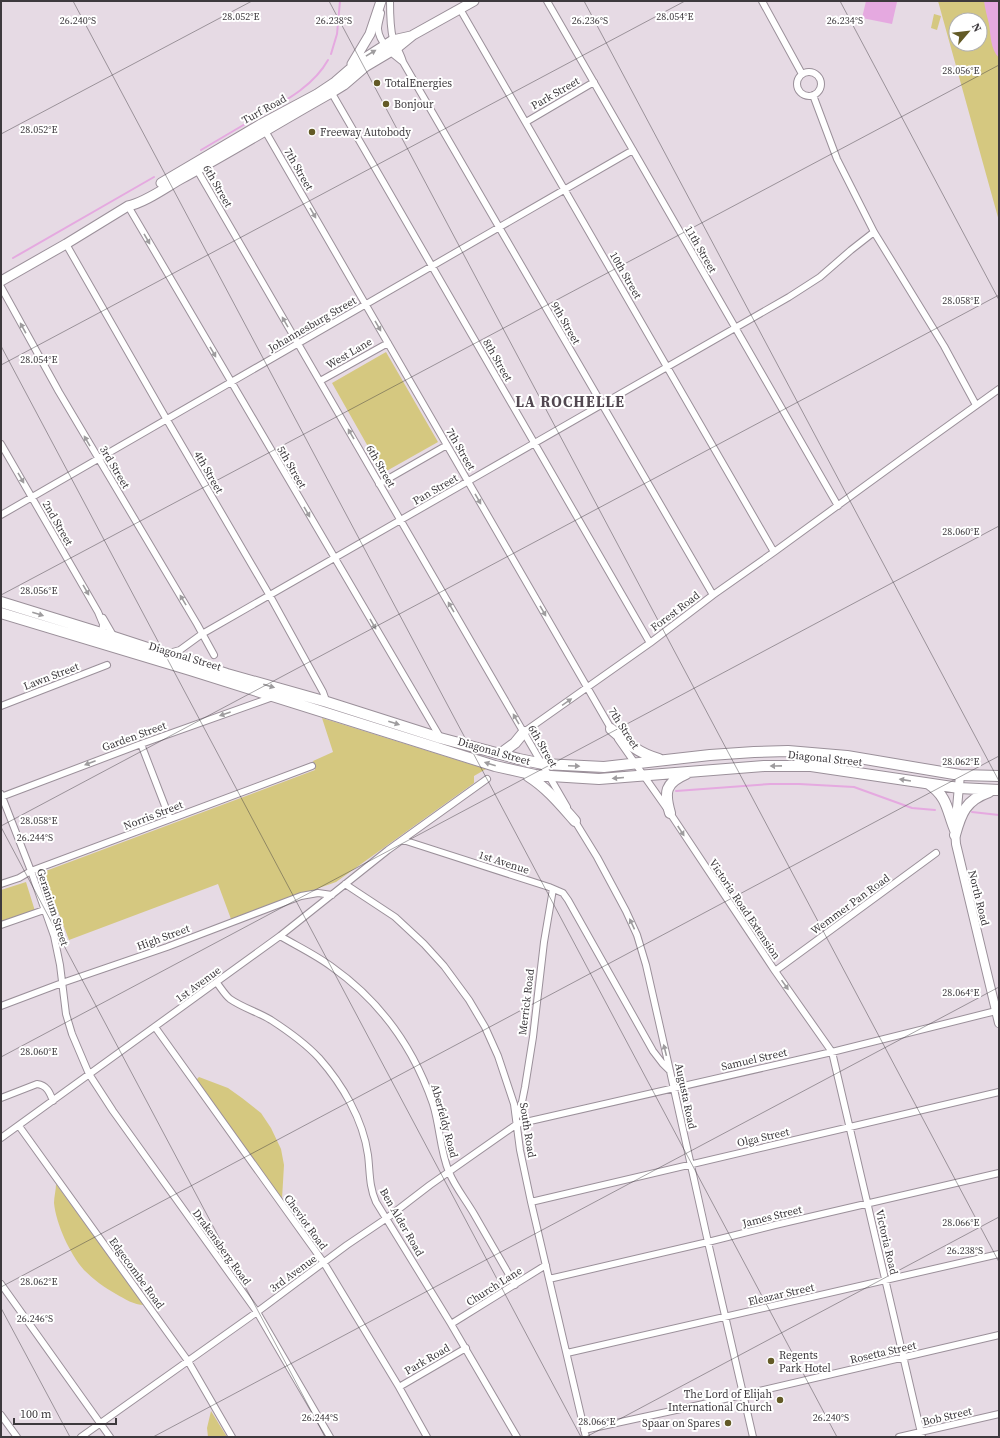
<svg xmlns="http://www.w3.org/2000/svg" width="1000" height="1438" viewBox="0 0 1000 1438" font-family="'Source Serif 4',serif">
<rect width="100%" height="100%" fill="#e6dae4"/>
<path fill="#d5c880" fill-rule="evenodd" d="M938 1H999V221ZM956 20H980V44H956Z
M934 14 941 16 937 30 931 28Z
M386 352 438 442 383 473 332 383Z
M322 718 486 769 474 776V783L336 882 231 919 218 884 69 940 43 872 315 770 313 761 333 752Z
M26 882 35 911 1 923V890Z
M199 1077 228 1088 242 1098 261 1113 271 1128 281 1149 284 1165 282 1199 196 1080Z
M56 1184 144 1305C134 1305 125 1299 116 1294 105 1288 93 1279 84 1270 70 1254 56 1224 54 1203 54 1197 56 1190 56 1184Z
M211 1411 227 1437H208L207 1428Z"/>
<path fill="#e5a9e0" d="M866 1 897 2 892 24 862 18Z
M984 1H999V58C990 48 991 36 989 24 987 16 985 9 984 1Z"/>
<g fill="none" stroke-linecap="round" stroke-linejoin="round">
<path stroke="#e5a9e0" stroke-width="2" d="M331 54 337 34 340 1
M201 150C220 139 238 128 257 117 283 102 313 87 328 60
M13 258 154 177
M676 791 770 784H799L854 787 912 808 935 810
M972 812 999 815"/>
<g stroke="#9b909a" stroke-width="8">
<path id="minor" d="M390 1C390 13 390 27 393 39 396 47 401 54 403 62L713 595
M547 1 838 506
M762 1 802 74
M460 9 774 552
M381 13C380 19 378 24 378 29 379 42 393 55 403 62
M797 84a12 12 0 1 1 24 0a12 12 0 1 1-24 0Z
M330 90 650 643
M813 95 837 159 874 232 944 346 976 405
M526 122 594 82
M264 129 613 732
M196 168 567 807
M128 206 440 737
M66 244 167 420 270 596 323 692 327 703
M1 287 59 392 197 624 214 655
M320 381 388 343
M1 444 98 612 103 624 102 635
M379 484 447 445
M1 515 633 150
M103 618 114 637
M169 653 180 650 202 634 789 297 820 277 851 250 874 232
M1 706 107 665
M524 732 650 643 713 595 774 552 903 458 999 389
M618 739 670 813 775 971 832 1052 922 1437
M141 744 170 819
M1 794 31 871 54 936 60 965 66 1014 72 1034 89 1074 113 1111 257 1312 330 1437
M1 797 141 744 273 697
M573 818 597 857 626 911 637 935 646 965 670 1071 708 1242 753 1437
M403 840 549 887 563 893 568 900 653 1051 663 1064 670 1071
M1 884 19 878 31 871 312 766
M345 884 395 917 424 944 444 966 469 1000 485 1027 498 1056 514 1104 520 1150 531 1202 586 1437
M1 925 44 910
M280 936C297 946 316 955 332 967 380 1001 414 1049 433 1104 440 1126 440 1151 449 1172 455 1187 466 1200 474 1214 488 1238 501 1261 515 1285
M775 971 936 853
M217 983C221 988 225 995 230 999 243 1008 258 1012 271 1020 288 1031 305 1043 319 1058 342 1084 363 1119 368 1155 370 1171 369 1187 376 1202L451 1324 517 1437
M1 1006 62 983 167 947 301 896 318 893 332 895
M155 1027 324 1263 399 1387 427 1437
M1 1098 37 1084C47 1085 50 1093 53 1101
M517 1116 522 1102 525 1087 533 1037 544 942 553 889
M19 1126 188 1361 232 1437
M1 1138 280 936 388 850 487 779
M531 1202 999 1092
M549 1279 708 1242 775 1225 999 1173
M1 1284 110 1437
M451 1324 546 1265
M567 1353 999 1254
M399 1387 466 1348
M1 1415 17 1437
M584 1430 699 1405 999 1335
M81 1437 257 1312 347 1245 387 1218 430 1185 517 1124 832 1052 996 1011
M899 1437 999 1414"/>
</g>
<g stroke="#9b909a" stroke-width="10">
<path id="tertiary" d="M960 775 955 830 956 844 999 1023"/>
</g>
<g stroke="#9b909a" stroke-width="11">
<path id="secondary" d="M352 64 370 34 381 1
M161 183 261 124 317 94 335 82 357 63 393 40 411 36
M1 281 66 244 128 206C144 203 165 188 179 180 231 152 281 121 331 93L344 85 365 67 397 48 413 35 474 1"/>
</g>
<g stroke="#9b909a" stroke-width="12">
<path id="primary" d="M1 602 114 637 227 674 327 702 440 738 519 759 543 764 604 767 710 755 754 752 788 751 847 756 960 775 999 776
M1 613 190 670 495 766 535 775 599 779 764 766H811L959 788 999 790
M611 729C627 743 638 753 659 759
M500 754 515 743 524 732
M528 776C547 788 560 804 575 821
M929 784C948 797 947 811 955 830
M670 813C664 792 665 783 686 774
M955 835C961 813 966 800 989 792"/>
</g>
<use href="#minor" stroke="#fff" stroke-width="6"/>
<use href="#tertiary" stroke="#fff" stroke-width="8"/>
<use href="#secondary" stroke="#fff" stroke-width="9"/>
<use href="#primary" stroke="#fff" stroke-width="10"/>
</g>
<defs><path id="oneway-solid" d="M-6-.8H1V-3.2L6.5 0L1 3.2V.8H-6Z"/></defs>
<g fill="#9e9c9e">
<use href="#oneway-solid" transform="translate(371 53) rotate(-31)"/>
<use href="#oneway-solid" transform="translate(313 213) rotate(60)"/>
<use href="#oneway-solid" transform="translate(147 239) rotate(60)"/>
<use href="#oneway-solid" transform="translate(285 322) rotate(-120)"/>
<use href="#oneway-solid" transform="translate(378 326) rotate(60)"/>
<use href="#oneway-solid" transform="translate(23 328) rotate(-119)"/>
<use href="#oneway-solid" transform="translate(213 352) rotate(60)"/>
<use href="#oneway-solid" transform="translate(351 434) rotate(-120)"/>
<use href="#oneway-solid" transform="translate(87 441) rotate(-120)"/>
<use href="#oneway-solid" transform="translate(21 478) rotate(60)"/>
<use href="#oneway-solid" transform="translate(478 499) rotate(60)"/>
<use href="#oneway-solid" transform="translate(307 512) rotate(60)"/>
<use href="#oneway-solid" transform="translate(86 590) rotate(60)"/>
<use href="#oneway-solid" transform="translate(183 600) rotate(-121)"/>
<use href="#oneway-solid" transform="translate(451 607) rotate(-120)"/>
<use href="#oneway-solid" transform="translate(543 611) rotate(60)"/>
<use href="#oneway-solid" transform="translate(38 614) rotate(17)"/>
<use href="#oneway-solid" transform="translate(373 624) rotate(60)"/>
<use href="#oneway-solid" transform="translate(269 686) rotate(16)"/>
<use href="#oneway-solid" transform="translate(567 702) rotate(-35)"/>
<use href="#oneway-solid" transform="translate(225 714) rotate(161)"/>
<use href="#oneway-solid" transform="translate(516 719) rotate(-120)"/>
<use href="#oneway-solid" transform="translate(394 723) rotate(18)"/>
<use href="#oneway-solid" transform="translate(90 763) rotate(159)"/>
<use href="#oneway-solid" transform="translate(490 764) rotate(-162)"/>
<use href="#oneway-solid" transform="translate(574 766) rotate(3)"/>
<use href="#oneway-solid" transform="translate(776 766) rotate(179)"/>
<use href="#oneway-solid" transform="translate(618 778) rotate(175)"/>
<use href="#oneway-solid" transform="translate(905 780) rotate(-171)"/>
<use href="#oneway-solid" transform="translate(681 831) rotate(57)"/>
<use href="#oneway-solid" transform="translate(632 924) rotate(-115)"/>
<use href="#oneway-solid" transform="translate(785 985) rotate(55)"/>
<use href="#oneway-solid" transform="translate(665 1050) rotate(-104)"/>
</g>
<path fill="none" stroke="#3d393d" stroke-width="1" stroke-opacity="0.45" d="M73 1 837 1437M329 1 999 1262M584 1 999 781M840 1 999 300M1 134 252 1M1 346 581 1437M1 365 685 1M1 595 999 65M1 826 999 295M1 827 325 1437M1 1057 999 526M1 1287 999 756M1 1308 70 1437M153 1437 999 987M586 1437 999 1217"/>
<g fill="#635a26" stroke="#fff" stroke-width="1.5">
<circle cx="377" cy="83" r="4"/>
<circle cx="386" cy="104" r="4"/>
<circle cx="312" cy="132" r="4"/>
<circle cx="771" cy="1361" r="4"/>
<circle cx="780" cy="1400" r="4"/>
<circle cx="728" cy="1423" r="4"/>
</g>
<g text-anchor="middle" stroke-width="4" stroke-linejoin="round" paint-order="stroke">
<g font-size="11" fill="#3d393d" stroke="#fff" text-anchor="start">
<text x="385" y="87">TotalEnergies</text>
<text x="394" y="108">Bonjour</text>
<text x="320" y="136">Freeway Autobody</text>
<text x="779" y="1359">Regents<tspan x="779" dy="13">Park Hotel</tspan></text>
<text x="772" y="1398" text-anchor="end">The Lord of Elijah<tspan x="772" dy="13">International Church</tspan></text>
<text x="720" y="1427" text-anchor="end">Spaar on Spares</text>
</g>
<g font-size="11" fill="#3d393d" stroke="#fff">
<text transform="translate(555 93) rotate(-30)" y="4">Park Street</text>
<text transform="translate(264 109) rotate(-29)" y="4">Turf Road</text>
<text transform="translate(299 169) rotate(60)" y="4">7th Street</text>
<text transform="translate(218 186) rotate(60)" y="4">6th Street</text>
<text transform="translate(701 249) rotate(60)" y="4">11th Street</text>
<text transform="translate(626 275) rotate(60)" y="4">10th Street</text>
<text transform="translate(566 323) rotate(60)" y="4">9th Street</text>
<text transform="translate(312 324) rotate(-30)" y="4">Johannesburg Street</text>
<text transform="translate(349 353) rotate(-30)" y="4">West Lane</text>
<text transform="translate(498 360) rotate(60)" y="4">8th Street</text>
<text transform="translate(461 449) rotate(60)" y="4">7th Street</text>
<text transform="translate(381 466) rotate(60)" y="4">6th Street</text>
<text transform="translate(115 467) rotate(59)" y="4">3rd Street</text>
<text transform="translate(292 467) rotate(60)" y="4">5th Street</text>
<text transform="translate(209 472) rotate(60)" y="4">4th Street</text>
<text transform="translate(435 489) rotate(-30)" y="4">Pan Street</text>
<text transform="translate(58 523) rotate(60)" y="4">2nd Street</text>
<text transform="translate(675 611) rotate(-37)" y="4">Forest Road</text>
<text transform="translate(185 656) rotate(17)" y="4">Diagonal Street</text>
<text transform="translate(51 676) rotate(-21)" y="4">Lawn Street</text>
<text transform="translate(624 728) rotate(57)" y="4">7th Street</text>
<text transform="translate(134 736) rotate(-20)" y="4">Garden Street</text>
<text transform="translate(543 746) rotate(60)" y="4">6th Street</text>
<text transform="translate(494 751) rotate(16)" y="4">Diagonal Street</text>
<text transform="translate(825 758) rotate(6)" y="4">Diagonal Street</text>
<text transform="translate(153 815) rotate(-21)" y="4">Norris Street</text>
<text transform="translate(504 862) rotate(18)" y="4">1st Avenue</text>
<text transform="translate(979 898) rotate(76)" y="4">North Road</text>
<text transform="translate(850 904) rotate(-36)" y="4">Wemmer Pan Road</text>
<text transform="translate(53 907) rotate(72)" y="4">Geranium Street</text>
<text transform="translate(745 909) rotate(56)" y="4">Victoria Road Extension</text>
<text transform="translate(163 937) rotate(-20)" y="4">High Street</text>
<text transform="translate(198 984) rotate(-36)" y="4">1st Avenue</text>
<text transform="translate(526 1002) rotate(-83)" y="4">Merrick Road</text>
<text transform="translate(754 1059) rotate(-13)" y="4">Samuel Street</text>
<text transform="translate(686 1096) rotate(78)" y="4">Augusta Road</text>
<text transform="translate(445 1121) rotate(75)" y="4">Aberfeldy Road</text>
<text transform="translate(528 1130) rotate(81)" y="4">South Road</text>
<text transform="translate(763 1137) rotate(-13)" y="4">Olga Street</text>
<text transform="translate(772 1216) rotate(-14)" y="4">James Street</text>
<text transform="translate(306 1222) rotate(54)" y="4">Cheviot Road</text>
<text transform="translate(402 1222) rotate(60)" y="4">Ben Alder Road</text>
<text transform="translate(887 1242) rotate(77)" y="4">Victoria Road</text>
<text transform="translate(222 1247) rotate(54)" y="4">Drakensberg Road</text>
<text transform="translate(137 1273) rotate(54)" y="4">Edgecombe Road</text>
<text transform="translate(293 1273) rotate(-36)" y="4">3rd Avenue</text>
<text transform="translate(494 1286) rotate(-32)" y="4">Church Lane</text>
<text transform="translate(781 1294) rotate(-13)" y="4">Eleazar Street</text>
<text transform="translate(883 1352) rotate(-13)" y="4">Rosetta Street</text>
<text transform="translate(427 1359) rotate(-30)" y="4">Park Road</text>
<text transform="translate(947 1416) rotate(-13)" y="4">Bob Street</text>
</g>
<g font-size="15" font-weight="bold" letter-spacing="1" fill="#514750" stroke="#fff">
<text x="570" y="407">LA ROCHELLE</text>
</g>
</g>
<g font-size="10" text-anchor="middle" fill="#3d393d" stroke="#fff" stroke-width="4" stroke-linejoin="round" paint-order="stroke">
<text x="241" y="20">28.052°E</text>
<text x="675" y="20">28.054°E</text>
<text x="78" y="24">26.240°S</text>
<text x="334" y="24">26.238°S</text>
<text x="590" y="24">26.236°S</text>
<text x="845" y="24">26.234°S</text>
<text x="961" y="74">28.056°E</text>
<text x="39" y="133">28.052°E</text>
<text x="961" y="304">28.058°E</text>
<text x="39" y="363">28.054°E</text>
<text x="961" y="535">28.060°E</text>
<text x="39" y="594">28.056°E</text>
<text x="961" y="765">28.062°E</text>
<text x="39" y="824">28.058°E</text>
<text x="35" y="841">26.244°S</text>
<text x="961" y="996">28.064°E</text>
<text x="39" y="1055">28.060°E</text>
<text x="961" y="1226">28.066°E</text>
<text x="965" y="1254">26.238°S</text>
<text x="39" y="1285">28.062°E</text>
<text x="35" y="1322">26.246°S</text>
<text x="320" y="1421">26.244°S</text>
<text x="831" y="1421">26.240°S</text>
<text x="597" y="1425">28.066°E</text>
</g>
<rect width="1000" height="1438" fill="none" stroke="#3d393d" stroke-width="4"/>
<g transform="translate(968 32) rotate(62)"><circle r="19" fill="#ffffff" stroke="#b1b0b1"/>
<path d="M0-3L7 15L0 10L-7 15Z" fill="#635a26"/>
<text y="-6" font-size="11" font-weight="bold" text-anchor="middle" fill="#3d393d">N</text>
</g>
<path d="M14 1418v6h102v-6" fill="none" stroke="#3d393d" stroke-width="2"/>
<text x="20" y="1418" font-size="12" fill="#3d393d" stroke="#ffffff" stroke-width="3" paint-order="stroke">100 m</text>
</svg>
